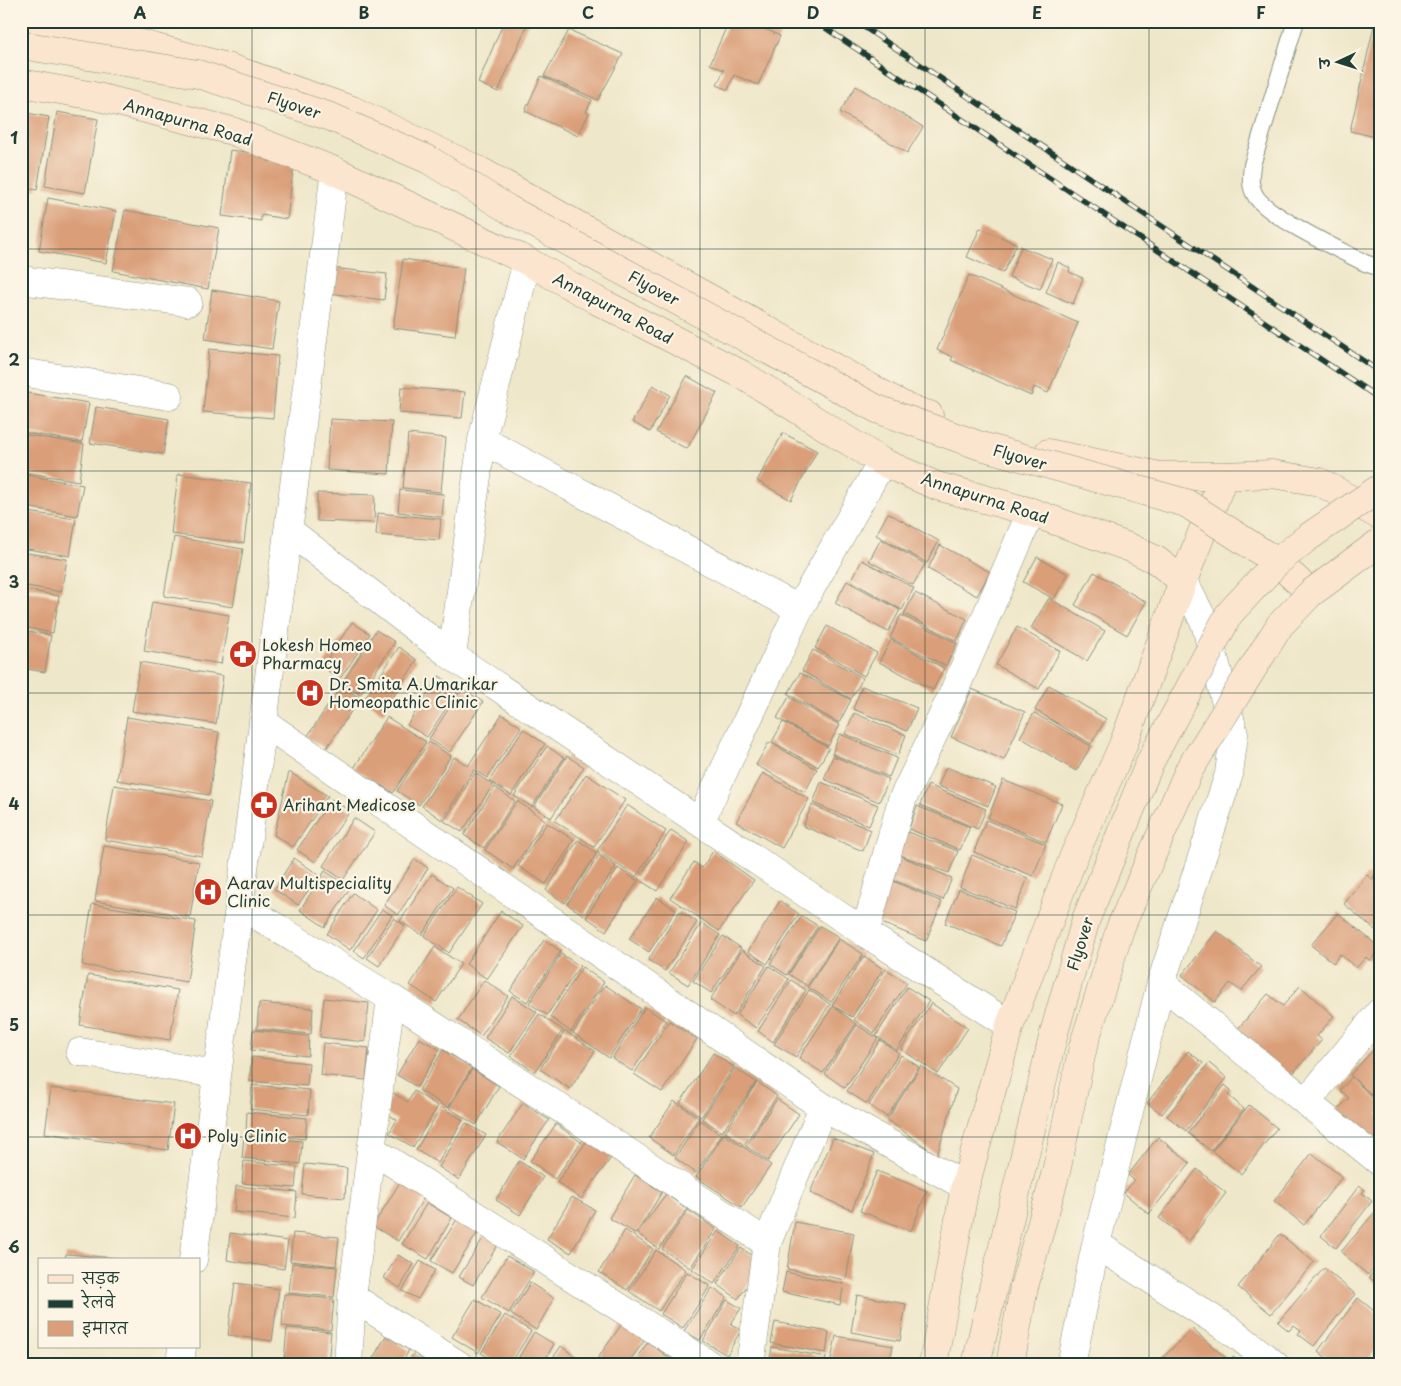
<svg xmlns="http://www.w3.org/2000/svg" width="1401" height="1386" viewBox="0 0 1401 1386" font-family="'Playpen Sans','Playpen Sans Deva',sans-serif">
<rect width="100%" height="100%" fill="#fcf5e5"/>
<filter id="ink" filterUnits="userSpaceOnUse"><feTurbulence type="fractalNoise" baseFrequency=".02" numOctaves="2"/><feDisplacementMap in="SourceGraphic" scale="10" xChannelSelector="R" yChannelSelector="G"/><feConvolveMatrix kernelMatrix="1 2 1 2 8 2 1 2 1" color-interpolation-filters="sRGB"/></filter>
<filter id="wash" filterUnits="userSpaceOnUse"><feTurbulence type="fractalNoise" baseFrequency=".0096" numOctaves="4" result="noise"/><feDisplacementMap in="SourceGraphic" scale="20" xChannelSelector="R" yChannelSelector="G"/><feGaussianBlur stdDeviation="1.12" result="paint"/><feColorMatrix in="noise" values="0 0 0 0 0 0 0 0 0 0 0 0 0 0 0 0 0 1.4 0 .05"/><feComposite in="paint" operator="in"/></filter>
<g filter="url(#wash)">
<rect width="100%" height="100%" fill="#efe7c9"/>
<g id="blocks">
<path fill="#da9f79" d="M504 21 528 23 498 92 478 83Z
M729 21H748L780 36 758 85 734 75 728 90 717 85 724 70 710 64Z
M1375 21H1380V138L1350 131Z
M569 30 623 54 598 100 544 76Z
M541 76 592 100 586 112 589 113 578 136 525 111Z
M856 86 923 127 907 153 840 112Z
M21 112 49 117 37 190 21 187Z
M57 112 98 119 85 193 45 186Z
M230 150 269 155 268 161 294 164 287 219 261 215V221L222 216Z
M48 198 116 211 106 263 39 251Z
M125 210 219 228 208 289 113 271Z
M980 228 1017 244 1003 273 967 257Z
M1021 247 1052 259 1040 289 1009 277Z
M403 259 464 268 455 336 393 328Z
M1058 262 1070 268 1069 272 1083 278 1073 304 1046 292Z
M331 268 387 274 384 300 328 293Z
M969 275 1078 323 1048 393 1034 387 1031 396 951 360 953 357 937 350Z
M212 290 279 301 272 349 205 339Z
M209 349 278 356 273 418 203 412Z
M687 376 717 393 687 449 656 432Z
M653 385 670 395 650 432 632 422Z
M401 387 465 392 462 418 399 413Z
M21 392 89 403 82 442 21 432Z
M96 407 169 419 163 454 90 443Z
M330 419 392 422 389 474 327 470Z
M783 433 817 451 791 500 757 481Z
M21 434 84 444 79 481 21 472Z
M408 434 446 438 441 492 403 488Z
M21 474 83 485 77 516 21 506Z
M178 474 251 483 244 543 171 534Z
M400 490 444 494 442 517 398 512Z
M317 493 375 495 374 523 317 521Z
M21 511 76 519 70 556 21 548Z
M378 513 441 519 439 540 376 535Z
M888 513 939 541 927 563 876 535Z
M174 537 243 549 233 607 164 596Z
M881 539 925 564 913 585 869 561Z
M940 545 990 572 977 596 928 569Z
M21 552 67 559 61 592 21 585Z
M1037 557 1068 574 1054 599 1023 582Z
M862 560 914 588 902 610 851 581Z
M1094 572 1146 602 1127 635 1075 605Z
M847 581 900 610 888 632 835 603Z
M21 589 59 596 53 633 21 627Z
M915 593 967 619 957 641 904 614Z
M1049 598 1105 631 1087 661 1031 628Z
M152 602 229 615 221 664 144 651Z
M901 615 957 643 946 666 890 638Z
M352 622 370 634 340 679 322 667Z
M827 626 877 653 864 676 815 648Z
M1017 627 1060 651 1039 689 996 665Z
M21 630 51 635 45 672 21 668Z
M376 630 395 642 360 695 342 683Z
M891 640 944 668 933 690 879 662Z
M399 647 417 660 383 713 364 700Z
M813 650 863 678 851 699 802 671Z
M140 662 223 676 216 724 132 711Z
M800 673 851 700 839 723 788 694Z
M439 676 459 689 427 737 407 725Z
M1049 685 1106 719 1091 744 1035 710Z
M341 686 360 698 326 749 307 737Z
M862 686 917 708 907 731 853 709Z
M462 688 483 702 450 752 429 739Z
M972 689 1025 712 1004 760 951 737Z
M789 697 840 725 828 746 777 718Z
M854 713 906 735 898 755 845 734Z
M1034 713 1091 746 1076 771 1020 737Z
M502 714 521 727 487 778 474 770 442 820 422 806 454 757 468 766Z
M127 717 219 732 209 795 117 780Z
M387 717 426 742 393 793 354 768Z
M783 722 829 748 818 767 772 742Z
M523 729 545 744 511 795 489 781Z
M840 734 897 758 889 777 832 754Z
M429 742 451 756 419 805 397 791Z
M769 742 817 769 805 792 756 765Z
M547 746 564 758 532 807 514 796Z
M567 756 584 767 551 818 534 807Z
M833 756 889 779 879 802 824 779Z
M946 767 996 787 988 806 938 786Z
M289 772 328 796 293 847 274 835Z
M475 773 493 785 462 832 444 821Z
M763 773 809 799 782 848 736 822Z
M586 774 625 800 594 847 555 821Z
M1003 780 1062 804 1046 842 988 818Z
M821 782 878 805 869 826 813 803Z
M114 785 211 801 202 856 105 840Z
M928 785 986 809 978 829 920 805Z
M495 787 515 801 484 848 464 835Z
M331 799 350 811 315 862 297 850Z
M517 801 545 820 513 869 485 850Z
M627 805 666 831 636 877 597 851Z
M812 805 871 830 863 851 803 826Z
M917 806 970 827 960 850 909 829Z
M354 818 375 832 343 880 323 866Z
M986 820 1046 844 1033 876 974 852Z
M547 823 574 840 546 884 518 866Z
M671 830 689 842 657 891 638 879Z
M905 831 958 851 949 873 897 854Z
M578 840 597 853 565 903 546 890Z
M104 846 199 862 190 917 95 901Z
M713 851 754 880 719 931 670 898 694 862 702 868Z
M599 855 616 866 584 915 567 904Z
M898 855 952 878 943 900 888 878Z
M972 855 1028 878 1015 909 960 887Z
M294 858 319 875 298 905 274 889Z
M415 859 428 868 398 915 384 905Z
M618 868 638 881 606 931 586 917Z
M1380 868V882L1373 877Z
M325 871 350 888 325 927 300 910Z
M432 874 453 888 422 935 400 921Z
M1367 875 1380 885V934L1344 904Z
M888 879 942 902 926 941 872 919Z
M457 887 482 904 449 953 424 936Z
M959 889 1015 912 1001 946 945 923Z
M353 893 377 910 350 950 327 934Z
M657 897 676 910 649 952 629 939Z
M780 901 799 914 767 964 748 951Z
M92 904 196 921 187 982 82 965Z
M382 909 392 915 364 958 354 951Z
M501 911 523 926 487 979 466 964Z
M680 911 697 922 665 971 648 960Z
M1338 913 1380 948 1370 961 1366 957 1356 968 1340 954 1333 963 1311 945Z
M802 916 818 926 787 975 770 964Z
M394 918 405 926 379 966 367 958Z
M702 923 720 935 688 985 669 973Z
M820 926 839 937 807 986 789 974Z
M1217 931 1261 967 1241 991 1230 983 1215 1002 1182 975Z
M723 936 741 948 711 993 693 981Z
M839 939 863 954 831 1002 808 987Z
M544 940 561 951 527 1002 510 991Z
M435 947 461 964 436 1002 410 985Z
M742 950 766 966 734 1016 710 1000Z
M561 954 580 966 547 1015 529 1003Z
M864 956 883 969 852 1017 832 1005Z
M769 966 789 979 756 1028 737 1015Z
M582 967 604 982 571 1032 550 1017Z
M886 969 907 983 874 1033 854 1020Z
M88 975 178 990 170 1040 80 1025Z
M484 980 508 996 481 1036 458 1020Z
M791 980 806 990 773 1042 758 1031Z
M605 985 641 1009 609 1058 573 1033Z
M1300 986 1334 1016 1317 1036 1322 1040 1289 1078 1235 1032 1268 994 1283 1006Z
M907 987 929 1001 897 1050 876 1036Z
M809 990 830 1004 796 1057 774 1044Z
M512 996 537 1012 509 1053 485 1038Z
M324 998 369 1003 365 1042 320 1037Z
M259 1003 313 1008 311 1034 257 1029Z
M931 1003 968 1028 938 1074 901 1049Z
M833 1006 856 1024 823 1073 799 1058Z
M645 1007 666 1021 632 1071 612 1058Z
M539 1014 563 1030 535 1072 511 1056Z
M669 1021 697 1039 662 1092 634 1074Z
M1380 1023V1048L1367 1037Z
M857 1025 878 1038 845 1088 825 1074Z
M253 1030 309 1036 308 1056 251 1050Z
M565 1031 595 1051 570 1089 540 1069Z
M419 1038 440 1050 417 1087 397 1075Z
M880 1040 899 1053 867 1104 847 1091Z
M323 1043 369 1048 366 1080 320 1075Z
M1375 1048 1380 1053V1103L1350 1075Z
M443 1050 472 1068 448 1108 419 1090Z
M1188 1051 1203 1063 1162 1114 1147 1103Z
M713 1053 734 1067 701 1117 680 1103Z
M901 1055 919 1067 887 1117 869 1105Z
M252 1057 309 1063 307 1086 249 1081Z
M1209 1063 1227 1078 1186 1131 1167 1116Z
M921 1066 957 1089 937 1155 887 1120Z
M735 1068 756 1082 722 1132 702 1119Z
M472 1069 499 1086 476 1125 449 1108Z
M1352 1077 1380 1104V1113L1378 1114 1380 1116V1139L1372 1147 1335 1112 1349 1098 1340 1090Z
M757 1082 777 1096 744 1145 725 1132Z
M252 1085 310 1090 308 1115 250 1109Z
M1225 1085 1231 1090 1228 1095 1244 1109 1211 1151 1188 1133Z
M51 1088 174 1104 168 1150 45 1133Z
M414 1091 438 1106 413 1147 389 1133 397 1120 383 1111 393 1093 408 1102Z
M777 1099 799 1114 768 1161 746 1146Z
M674 1101 699 1118 674 1155 649 1138Z
M523 1103 549 1120 523 1159 497 1142Z
M1249 1105 1277 1128 1241 1174 1212 1151Z
M441 1107 463 1120 438 1163 416 1150Z
M247 1112 307 1118 305 1139 246 1133Z
M700 1120 722 1135 696 1173 675 1158Z
M466 1123 486 1135 459 1180 439 1167Z
M556 1124 581 1142 555 1179 530 1161Z
M724 1134 771 1165 742 1207 696 1177Z
M244 1136 302 1141 300 1164 242 1158Z
M1158 1137 1190 1163 1149 1214 1124 1193 1134 1180 1128 1175Z
M589 1138 613 1155 581 1199 557 1182Z
M833 1138 874 1154 852 1210 810 1193Z
M1312 1153 1342 1177 1304 1225 1274 1201Z
M244 1161 297 1167 295 1188 242 1183Z
M519 1161 543 1177 520 1215 496 1200Z
M305 1164 347 1168 345 1198 302 1194Z
M1197 1169 1226 1193 1189 1241 1159 1218Z
M877 1171 927 1191 911 1231 860 1211Z
M635 1175 662 1192 636 1234 609 1218Z
M402 1179 426 1194 398 1241 373 1226Z
M236 1186 297 1192 295 1218 234 1212Z
M1359 1186 1365 1190 1362 1193 1372 1201 1336 1248 1321 1236Z
M666 1194 687 1209 659 1249 637 1233Z
M572 1197 595 1210 571 1253 547 1239Z
M427 1203 452 1218 428 1259 402 1244Z
M1380 1206V1261L1368 1275 1341 1252Z
M688 1210 716 1229 690 1268 662 1249Z
M457 1219 478 1232 452 1273 431 1261Z
M795 1222 854 1233 846 1280 787 1269Z
M625 1230 653 1249 627 1290 599 1272Z
M718 1231 740 1246 714 1284 692 1269Z
M230 1233 288 1241 284 1269 227 1260Z
M293 1233 339 1237 336 1266 290 1261Z
M1280 1234 1314 1262 1271 1314 1238 1287Z
M485 1235 499 1243 473 1285 459 1277Z
M741 1248 763 1263 738 1299 717 1284Z
M656 1250 686 1270 659 1311 629 1291Z
M66 1254 117 1258V1260H65Z
M398 1255 414 1264 400 1288 384 1278Z
M507 1256 534 1272 509 1313 482 1297Z
M420 1261 435 1270 418 1299 402 1291Z
M292 1263 337 1267 334 1297 289 1293Z
M1380 1265V1287L1369 1277Z
M1324 1268 1355 1294 1314 1346 1298 1334 1301 1330 1294 1325 1289 1331 1278 1322Z
M687 1272 710 1286 683 1328 661 1314Z
M786 1272 844 1284 840 1305 782 1292Z
M235 1283 279 1289 272 1341 228 1335Z
M530 1283 554 1298 536 1330 511 1314Z
M712 1288 727 1297 700 1340 684 1331Z
M284 1294 334 1299 331 1330 282 1326Z
M857 1295 906 1304 900 1341 851 1332Z
M1358 1298 1378 1314 1380 1312V1344L1364 1365H1335L1318 1351Z
M475 1299 501 1315 478 1353 452 1337Z
M727 1300 741 1308 731 1324 741 1330 727 1355 703 1341Z
M505 1315 531 1331 510 1365H502L481 1353Z
M775 1322 829 1332 826 1353 771 1343Z
M622 1324 644 1341 627 1365H593Z
M287 1328 331 1332 328 1365 284 1361Z
M1192 1329 1226 1358 1221 1365H1155Z
M534 1332 554 1344 542 1365H514Z
M386 1336 409 1350 401 1365H369Z
M836 1336 893 1346 889 1365H830Z
M648 1342 679 1365H631Z
M561 1346 584 1363 583 1365H548Z
M772 1347 826 1357 825 1365H769Z
M414 1353 432 1365H406Z
M1233 1357 1243 1365H1227Z"/>
</g>
</g>
<g filter="url(#ink)">
<use href="#blocks" fill-opacity="0" stroke="#87927e" stroke-width="1"/>
<g fill="none" stroke-linecap="round" stroke-linejoin="round">
<g stroke="#87927e" stroke-width="18">
<path id="lane" d="M1296 21 1252 165C1251 175 1249 185 1255 195 1265 215 1342 251 1365 263L1380 268"/>
</g>
<g stroke="#87927e" stroke-width="29">
<path id="street" d="M21 280 188 302
M21 372 169 396
M482 440 799 609
M288 530 452 656 865 933 1010 1025
M452 656 482 440 527 261
M263 722 823 1107 965 1186
M700 822 799 609 882 462
M240 905 391 998 767 1243
M865 933 902 800 952 696 1031 512
M1161 983 1306 1102
M1380 1012 1306 1102 1380 1162
M80 1052 217 1074
M371 1149 710 1365
M1096 1244 1233 1332 1275 1365
M193 1260 335 171
M352 1297 459 1365
M180 1365 182 1347
M348 1365 352 1297 391 998
M750 1365 767 1243 823 1107
M1071 1365 1096 1244 1161 983 1229 774 1234 734 1205 623 1183 581"/>
</g>
<g stroke="#87927e" stroke-width="29">
<path id="secondary" d="M39 21 105 34 230 68 352 110 480 171 909 409 929 415
M21 83 94 96 232 131 335 171 527 261 596 300 741 374 882 462 937 486 1031 512 1131 548 1156 560 1183 581
M1048 453 1160 476H1224L1272 474 1320 482 1380 516
M1277 562 1311 593
M933 1365 965 1186 1010 1025 1073 858 1123 745 1183 581 1224 476
M976 1365 995 1280
M1010 1365 1024 1287"/>
</g>
<use href="#lane" stroke="#fff" stroke-width="16"/>
<use href="#street" stroke="#fff" stroke-width="28"/>
<use href="#secondary" stroke="#fce5cf" stroke-width="28"/>
<g stroke="#1f3d34" stroke-width="5.5">
<path id="rail" d="M815 21 1380 399
M855 21 1380 372"/>
</g>
<use href="#rail" stroke="#fcf5e5" stroke-width="4" stroke-dasharray="11" stroke-linecap="butt"/>
<g stroke="#87927e" stroke-width="29" stroke-linecap="butt">
<path id="secondary-bridge" d="M21 45 198 74 331 117 429 160 508 209 877 409 981 446 1186 503 1277 562
M995 1280 1054 1033 1086 919 1150 762 1229 614 1277 562 1307 538 1380 488
M1024 1287 1056 1172 1083 1047 1121 926 1189 770 1280 625 1311 593 1380 542"/>
</g>
<use href="#secondary-bridge" stroke="#fce5cf" stroke-width="28"/>
</g>
</g>
<path fill="none" stroke="#1f3d34" stroke-width="1" stroke-opacity="0.55" d="M252 21V1365M476 21V1365M700 21V1365M925 21V1365M1149 21V1365M21 249H1380M21 471H1380M21 693H1380M21 915H1380M21 1137H1380"/>
<defs>
<g id="pharmacy-disc" transform="scale(1.4375)"><circle r="9.5" fill="#c8321e" stroke="#fcf5e5"/><path d="M-2-6h4v4h4v4h-4v4h-4v-4h-4v-4h4Z" fill="#fff"/></g>
<g id="hospital-disc" transform="scale(1.4375)"><circle r="9.5" fill="#c8321e" stroke="#fcf5e5"/><path d="M-5-5h3v3.5h4V-5h3V5h-3V1.5h-4V5h-3Z" fill="#fff"/></g>
</defs>
<g fill-rule="evenodd">
<use href="#pharmacy-disc" x="243" y="654"/>
<use href="#hospital-disc" x="310" y="693"/>
<use href="#pharmacy-disc" x="264" y="805"/>
<use href="#hospital-disc" x="208" y="892"/>
<use href="#hospital-disc" x="188" y="1136"/>
</g>
<g text-anchor="middle" stroke-width="4.5" stroke-linejoin="round" paint-order="stroke">
<g font-size="16" fill="#1f3d34" stroke="#fcf5e5">
<text transform="translate(294 105) rotate(18)" y="6">Flyover</text>
<text transform="translate(188 122) rotate(16)" y="6">Annapurna Road</text>
<text transform="translate(654 288) rotate(28)" y="6">Flyover</text>
<text transform="translate(613 308) rotate(28)" y="6">Annapurna Road</text>
<text transform="translate(1020 457) rotate(16)" y="6">Flyover</text>
<text transform="translate(985 498) rotate(18)" y="6">Annapurna Road</text>
<text transform="translate(1080 944) rotate(-73)" y="6">Flyover</text>
</g>
<g font-size="16" fill="#1f3d34" stroke="#fcf5e5" text-anchor="start">
<text x="262" y="651">Lokesh Homeo<tspan x="262" dy="18">Pharmacy</tspan></text>
<text x="329" y="690">Dr. Smita A.Umarikar<tspan x="329" dy="18">Homeopathic Clinic</tspan></text>
<text x="283" y="811">Arihant Medicose</text>
<text x="227" y="889">Aarav Multispeciality<tspan x="227" dy="18">Clinic</tspan></text>
<text x="207" y="1142">Poly Clinic</text>
</g>
</g>
<rect width="1401" height="1386" fill="none" stroke="#fcf5e5" stroke-width="55"/>
<rect x="38" y="1258" width="162" height="90" fill="#fcf5e5" stroke="#a4ab9e"/>
<rect x="48" y="1275" width="25" height="8" fill="#fce5cf" stroke="#a4ab9e"/>
<text x="82" y="1284" font-size="15" fill="#1f3d34">सड़क</text>
<rect x="48" y="1300" width="25" height="8" fill="#1f3d34" stroke="#a4ab9e"/>
<text x="82" y="1308" font-size="15" fill="#1f3d34">रेलवे</text>
<rect x="48" y="1321" width="25" height="15" fill="#da9f79" stroke="#a4ab9e"/>
<text x="82" y="1334" font-size="15" fill="#1f3d34">इमारत</text>
<g transform="translate(1338 62) rotate(266)" stroke="#fcf5e5" stroke-width="4" paint-order="stroke">
<path d="M0-4L9 19L0 12L-9 19Z" fill="#1f3d34"/>
<text y="-8" font-size="14" font-weight="bold" text-anchor="middle" fill="#1f3d34">उ</text>
</g>
<rect x="28" y="28" width="1346" height="1330" fill="none" stroke="#1f3d34" stroke-width="2"/>
<g font-size="16" text-anchor="middle" font-weight="bold" fill="#1f3d34">
<text x="140" y="19">A</text>
<text x="364" y="19">B</text>
<text x="588" y="19">C</text>
<text x="813" y="19">D</text>
<text x="1037" y="19">E</text>
<text x="1261" y="19">F</text>
<text x="14" y="144">1</text>
<text x="14" y="366">2</text>
<text x="14" y="588">3</text>
<text x="14" y="810">4</text>
<text x="14" y="1031">5</text>
<text x="14" y="1253">6</text>
</g>
</svg>
